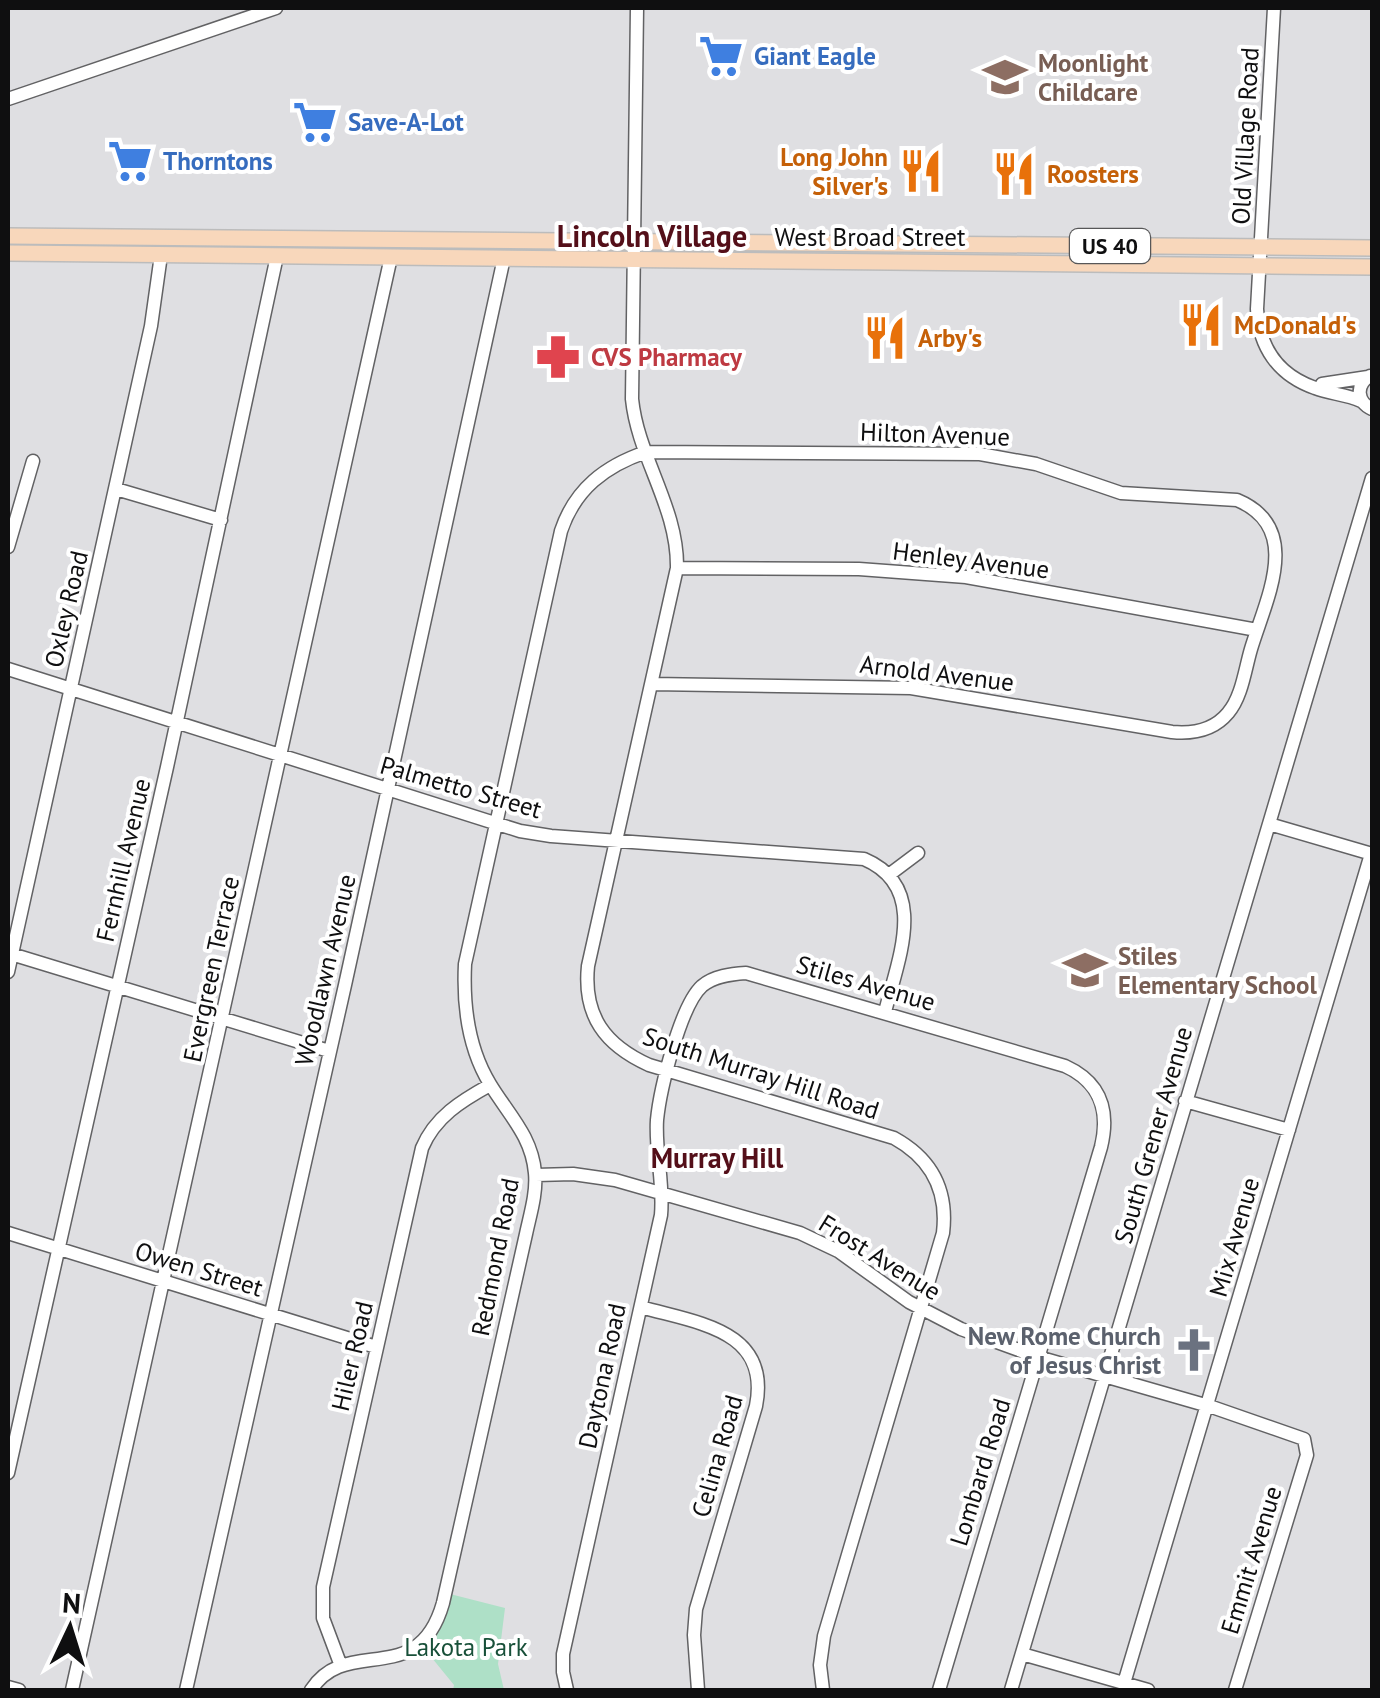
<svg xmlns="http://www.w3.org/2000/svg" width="1380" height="1698" viewBox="0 0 1380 1698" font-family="'PT Sans',sans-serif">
<rect width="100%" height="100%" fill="#dfdfe2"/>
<path fill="#aee0c7" d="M450 1594 505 1608 498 1664 504 1690H453L454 1685 423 1647 442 1621Z"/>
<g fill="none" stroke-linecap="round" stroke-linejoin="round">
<g stroke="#626264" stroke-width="15">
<path id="minor" d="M637 8 632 399C638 458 678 507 677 568L588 966C583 1016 605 1045 649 1065L894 1138C932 1159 948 1191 943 1233L824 1636 820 1665 823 1690
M1274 8 1257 309C1259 347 1278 375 1315 388 1330 394 1346 394 1361 401
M8 99 276 8
M1370 376C1355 385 1357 402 1372 409
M1322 384 1368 377
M116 489 221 520
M8 547 33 461
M677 568 859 569 966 577 1257 630
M8 669 520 831 551 836 864 859C930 887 898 959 885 1012
M1269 824 1372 854
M890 874 918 853
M8 953 329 1051
M8 972 151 326 161 255
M1185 1101 1289 1130
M536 1175 573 1174 615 1180 800 1233 838 1251 909 1302 961 1329 1038 1357 1212 1407 1304 1439 1307 1455 1235 1690
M8 1233 376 1347
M641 1307C696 1323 771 1329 756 1406L696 1609 694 1635 698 1690
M8 1473 167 767 277 256
M1022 1654 1148 1690
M341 1666 323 1618V1587L422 1148C435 1117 461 1101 490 1085
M8 1687 19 1690
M72 1690 391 257
M186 1690 345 985 504 258
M311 1690C347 1634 418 1691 443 1603L526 1234C530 1215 537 1193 535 1173 532 1136 508 1114 490 1084 468 1048 463 1005 465 964L561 531C575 489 605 466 646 452L980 454 1036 464 1121 493 1237 500C1304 528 1266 599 1251 649 1245 669 1242 697 1228 713 1214 730 1193 734 1172 732L911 688 652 684
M567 1690 563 1672V1654L661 1215C664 1183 655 1152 657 1120 660 1090 680 1006 702 986 714 976 731 974 746 973L1065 1066C1100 1082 1110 1110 1101 1147L939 1690
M1011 1690 1372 478
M1122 1690 1371 854"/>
</g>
<g stroke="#bcbcbc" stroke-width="18">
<path id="major" d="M8 236 1372 248
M8 253 1372 267"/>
</g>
<use href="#minor" stroke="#fff" stroke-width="12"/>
<use href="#major" stroke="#f8d7bb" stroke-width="15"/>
</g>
<defs>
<g id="supermarket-bare" transform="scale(3.45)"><path d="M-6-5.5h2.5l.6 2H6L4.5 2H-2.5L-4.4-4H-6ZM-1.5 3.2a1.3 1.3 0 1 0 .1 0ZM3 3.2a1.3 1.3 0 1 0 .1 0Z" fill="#3f7fe0" stroke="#fff" stroke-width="2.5" paint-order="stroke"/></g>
<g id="school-bare" transform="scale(3.45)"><path d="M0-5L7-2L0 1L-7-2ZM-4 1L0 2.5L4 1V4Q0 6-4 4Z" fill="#8d6e63" stroke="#fff" stroke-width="2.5" paint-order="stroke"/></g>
<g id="restaurant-bare" transform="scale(3.45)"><path d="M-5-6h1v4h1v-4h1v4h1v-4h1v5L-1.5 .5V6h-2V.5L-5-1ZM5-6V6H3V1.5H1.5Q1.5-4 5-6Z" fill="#e8710a" stroke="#fff" stroke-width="2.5" paint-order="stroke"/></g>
<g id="pharmacy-bare" transform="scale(3.45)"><path d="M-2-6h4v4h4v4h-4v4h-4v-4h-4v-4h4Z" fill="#e0444e" stroke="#fff" stroke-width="2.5" paint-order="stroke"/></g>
<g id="church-bare" transform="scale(3.45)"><path d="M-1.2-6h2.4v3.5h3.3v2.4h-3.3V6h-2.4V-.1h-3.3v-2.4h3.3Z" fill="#6b7280" stroke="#fff" stroke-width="2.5" paint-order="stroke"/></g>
</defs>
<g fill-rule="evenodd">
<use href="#supermarket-bare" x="721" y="56"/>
<use href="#school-bare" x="1005" y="77"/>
<use href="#supermarket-bare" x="315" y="122"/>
<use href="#supermarket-bare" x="130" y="161"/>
<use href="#restaurant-bare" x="921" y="171"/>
<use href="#restaurant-bare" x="1014" y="174"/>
<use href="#restaurant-bare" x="1201" y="325"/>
<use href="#restaurant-bare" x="885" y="338"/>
<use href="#pharmacy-bare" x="558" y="357"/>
<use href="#school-bare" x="1085" y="970"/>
<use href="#church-bare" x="1194" y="1350"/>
</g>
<g text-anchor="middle" stroke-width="8" stroke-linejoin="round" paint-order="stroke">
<rect fill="#fff" stroke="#575758" stroke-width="2.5" x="1070" y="229" width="80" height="34" rx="8"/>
<g font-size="22" font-weight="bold" fill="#0f0f10">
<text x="1110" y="254">US 40</text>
</g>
<g font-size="25" font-weight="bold" fill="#366cbe" stroke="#fff" text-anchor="start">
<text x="754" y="65">Giant Eagle</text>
<text x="348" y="131">Save-A-Lot</text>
<text x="163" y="170">Thorntons</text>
</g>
<g font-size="25" font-weight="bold" fill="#785e54" stroke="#fff" text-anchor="start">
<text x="1038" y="72">Moonlight<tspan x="1038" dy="29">Childcare</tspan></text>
<text x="1118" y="965">Stiles<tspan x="1118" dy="29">Elementary School</tspan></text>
</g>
<g font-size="25" fill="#0f0f10" stroke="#fff">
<text transform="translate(1245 136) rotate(-87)" y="9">Old Village Road</text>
<text x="870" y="246">West Broad Street</text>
<text transform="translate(935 434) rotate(2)" y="9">Hilton Avenue</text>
<text transform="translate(971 560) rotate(7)" y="9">Henley Avenue</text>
<text transform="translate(66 609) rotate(-77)" y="9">Oxley Road</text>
<text transform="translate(937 673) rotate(7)" y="9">Arnold Avenue</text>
<text transform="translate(461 787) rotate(16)" y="9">Palmetto Street</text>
<text transform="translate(123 860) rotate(-77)" y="9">Fernhill Avenue</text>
<text transform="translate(211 969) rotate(-78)" y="9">Evergreen Terrace</text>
<text transform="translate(325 970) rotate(-77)" y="9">Woodlawn Avenue</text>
<text transform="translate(866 983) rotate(16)" y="9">Stiles Avenue</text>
<text transform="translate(761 1073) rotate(18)" y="9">South Murray Hill Road</text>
<text transform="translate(1153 1135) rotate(-74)" y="9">South Grener Avenue</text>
<text transform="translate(1234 1237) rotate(-74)" y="9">Mix Avenue</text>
<text transform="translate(495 1257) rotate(-79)" y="9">Redmond Road</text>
<text transform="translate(880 1257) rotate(32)" y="9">Frost Avenue</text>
<text transform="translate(199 1269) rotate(17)" y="9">Owen Street</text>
<text transform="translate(352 1356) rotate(-77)" y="9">Hiler Road</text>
<text transform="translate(602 1376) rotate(-78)" y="9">Daytona Road</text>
<text transform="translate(717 1456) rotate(-74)" y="9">Celina Road</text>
<text transform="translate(980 1472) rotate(-73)" y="9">Lombard Road</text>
<text transform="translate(1251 1560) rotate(-73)" y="9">Emmit Avenue</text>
</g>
<g font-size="25" font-weight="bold" fill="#c56008" stroke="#fff" text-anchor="start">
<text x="888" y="166" text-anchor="end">Long John<tspan x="888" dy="29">Silver's</tspan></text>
<text x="1047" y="183">Roosters</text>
<text x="1234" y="334">McDonald's</text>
<text x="918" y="347">Arby's</text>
</g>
<g font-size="25" font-weight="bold" fill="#be3a42" stroke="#fff" text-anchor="start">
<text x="591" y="366">CVS Pharmacy</text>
</g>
<g font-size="25" font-weight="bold" fill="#5b616d" stroke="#fff" text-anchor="end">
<text x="1161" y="1345">New Rome Church<tspan x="1161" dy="29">of Jesus Christ</tspan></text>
</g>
<g font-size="25" fill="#185039" stroke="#fff">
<text x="466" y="1656">Lakota Park</text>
</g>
<g font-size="28" font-weight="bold" fill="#540f19" stroke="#fff">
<text x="717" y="1168">Murray Hill</text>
</g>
<g font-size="30" font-weight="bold" fill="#540f19" stroke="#fff">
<text x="652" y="247">Lincoln Village</text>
</g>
</g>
<rect width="1380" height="1698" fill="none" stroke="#0f0f10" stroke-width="20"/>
<g transform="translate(70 1628) rotate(4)" stroke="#ffffff" stroke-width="8" paint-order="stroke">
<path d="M0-8L18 38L0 25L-18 38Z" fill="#0f0f10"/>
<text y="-15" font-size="28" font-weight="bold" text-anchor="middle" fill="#0f0f10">N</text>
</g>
</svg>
